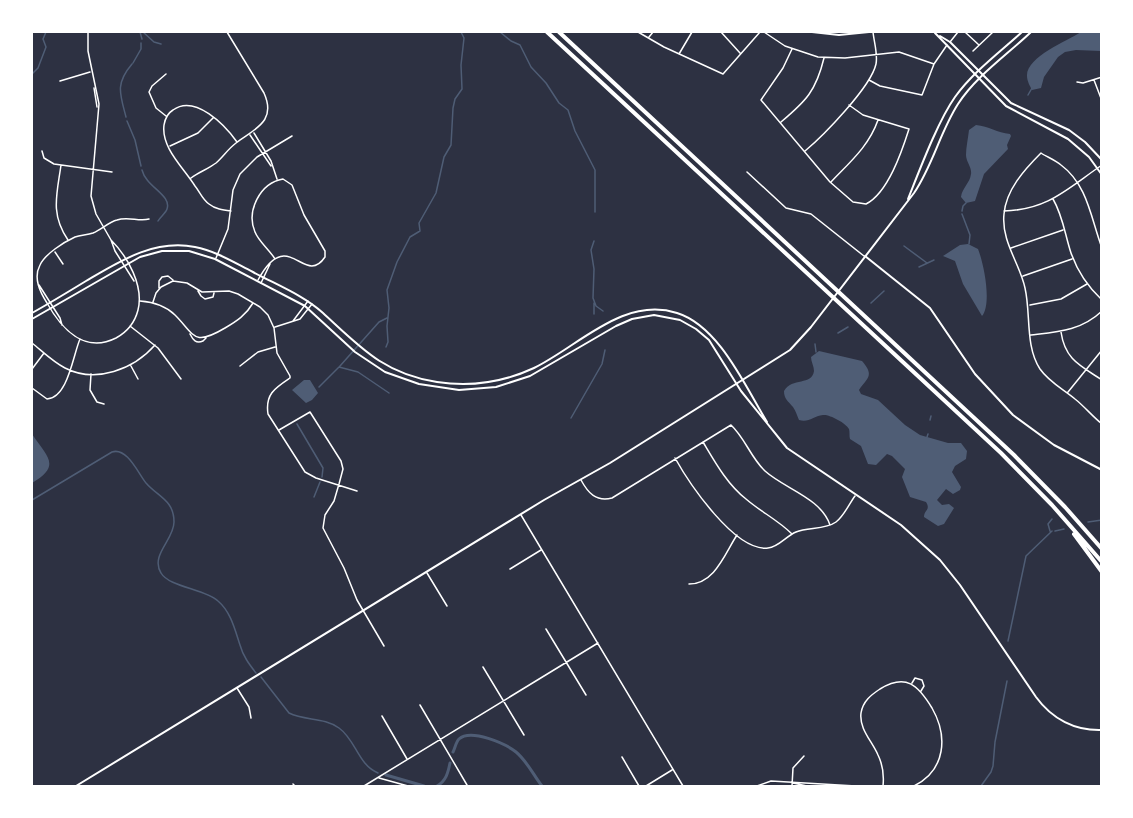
<svg xmlns="http://www.w3.org/2000/svg" width="1133" height="818" viewBox="0 0 1133 818" font-family="Ubuntu,sans-serif">
<rect width="100%" height="100%" fill="#2d3142"/>
<path fill="#4f5d75" d="M1081 32H1101V51L1076 50 1065 52 1058 57 1044 77 1041 88 1032 90C1030 86 1027 81 1027 76 1026 57 1067 41 1081 32Z
M976 125C989 126 997 133 1010 134L1011 136 1007 145 1008 149 984 174 975 201 966 203 961 197C962 188 970 183 971 174 972 167 966 162 966 155 966 147 968 139 969 130Z
M968 244 978 249C984 264 992 304 982 316L963 284 955 261 943 256 960 245Z
M819 351 862 361C875 376 867 378 859 390L861 394 878 400 905 425 920 435 948 443H961L967 451 966 459 955 466 952 472 961 487 960 490 953 494 946 489 937 500 942 505 949 504 954 508 944 524 938 526 924 517C924 510 931 510 926 502L910 497 902 477 905 469 892 456 887 454 876 465 868 464 861 446 850 439C849 436 850 433 849 429 846 423 829 414 823 415 813 416 809 423 799 420 797 416 796 411 793 407 788 401 784 399 784 391 792 377 812 386 814 371 814 366 811 362 811 357Z
M304 380H310L318 393 312 400 306 403 292 390Z
M32 434C47 457 62 465 32 483Z"/>
<g fill="none" stroke-linecap="round" stroke-linejoin="round">
<path stroke="#4f5d75" stroke-width="1.5" d="M140 32 142 39
M143 32 154 42 161 44
M500 32 511 41 520 45 531 67 546 83 559 103 568 110 575 131 595 170V212
M133 63 141 49V43
M32 74 38 68 46 47 43 39 46 32
M1028 95 1032 88
M126 117C120 94 115 84 132 64
M127 121 135 140 141 166
M142 170C146 187 172 195 167 209 166 213 160 217 158 221
M962 211 963 206 966 203
M962 214 970 235 969 244
M594 241 591 250 594 269 593 298 596 306 603 311
M904 246 927 263
M919 267 934 260
M871 303 884 291
M594 314V303
M838 333 848 327
M815 344 816 352
M386 347 388 342 387 326 389 308 387 290 397 262 410 237 420 231 419 223 436 193 444 157 451 145 453 108 455 99 462 89 461 65 464 38 461 32
M340 366 379 322 387 318
M319 387 339 367 358 372 389 393
M571 418 602 364 605 350
M930 420 931 416
M297 424 323 468 322 477
M927 437 928 434
M314 497 320 482
M32 500 112 452C127 447 138 473 146 483 158 497 174 500 174 522 174 540 150 555 161 573 169 587 205 589 218 601 231 612 235 630 240 645 243 656 249 664 256 673
M1088 522 1102 520
M1050 531 1048 524 1052 519
M1055 531 1064 529
M1008 641 1026 556 1052 531
M261 677 289 713C305 721 324 717 339 728 356 740 358 765 378 773
M981 786 991 772 993 766 995 742 1007 681"/>
<path stroke="#4f5d75" stroke-width="3" d="M453 752C455 748 456 742 459 739 471 728 506 744 516 752 527 761 534 776 542 786
M386 775 424 786
M437 786C446 781 448 773 450 763"/>
<path stroke="#fff" stroke-width="1.5" d="M88 32V51L99 104 91 196 96 214 111 240 115 251 134 281
M638 32 664 47 723 74 760 32
M721 32 740 53
M764 32 785 46 818 57 845 58 899 52 934 64
M965 32 979 45
M649 37 653 32
M950 42 958 32
M792 49 783 68 761 100 830 182 853 202 866 204C888 193 902 151 909 129L863 115 849 105
M973 51 993 32
M679 54 692 32
M869 80 880 86 922 95 934 64 947 45
M1094 80 1102 101
M60 81 90 72
M1077 82 1083 83 1102 77
M94 88 97 107
M166 116 156 108 149 92 152 86 166 74
M781 122C806 101 816 91 824 58
M254 133 271 161 277 179
M250 135 271 166
M170 146 198 133 213 118
M42 151 44 158 54 164 112 172
M805 151C823 136 871 87 876 64 878 54 874 42 873 32
M61 165C57 194 50 214 68 240
M747 172 786 208 811 214 864 256
M191 178C199 172 208 169 216 163 223 157 228 149 236 143 254 129 277 122 264 93L227 32
M831 182C850 162 869 146 878 120
M1053 199C1063 216 1065 235 1071 253 1077 270 1088 287 1102 300
M231 211C223 210 215 209 209 204 202 199 200 192 195 186 184 168 161 148 164 125 165 119 168 113 173 110 195 94 225 125 237 142
M1004 211C1048 210 1068 188 1102 165
M111 240C128 257 144 286 138 310 135 322 127 332 116 338 84 354 61 328 47 303 40 292 33 278 40 265 45 254 64 242 75 237 81 235 87 235 93 233 102 229 109 222 117 220 128 216 139 222 149 219
M1011 248 1063 230
M1102 248C1091 219 1088 185 1061 165 1055 160 1047 157 1041 153 1024 170 1006 190 1004 214 1001 241 1020 264 1025 288 1031 314 1025 346 1040 369 1049 382 1063 389 1075 399 1084 406 1092 416 1102 424
M55 252 63 264
M216 258 228 229 233 190 240 174 257 157 292 136
M1023 276 1072 259
M258 280C288 224 304 288 325 257V251L304 215 292 185 283 179C260 183 246 211 255 232 259 242 269 249 275 259
M261 283 270 264
M39 285 60 318 62 325
M159 288V281L162 277 168 276 173 280
M198 291 201 296 205 299 213 297 214 293
M140 301C153 302 165 305 175 315 195 335 193 347 225 328 237 321 246 315 253 303
M153 302 156 293 161 287 173 281 187 283 202 292 229 291 238 294 260 307 268 315 274 328 277 353 290 376V378C275 388 265 394 268 414L305 472 316 478 357 491
M1030 305 1061 299 1087 284
M293 321 308 301
M130 326 158 348 181 379
M275 327 300 319 312 304
M1061 332C1065 360 1081 366 1102 380
M190 334C193 340 196 344 203 341L206 338
M1031 335C1057 332 1081 331 1102 311
M32 343C42 351 53 362 65 368 96 384 134 369 155 345
M131 366 138 379
M240 366 258 352 275 347
M32 369 44 353
M91 374 90 390 97 402 104 404
M32 388 47 399C68 398 73 355 80 339
M1068 392 1102 350
M279 430 310 412 341 461 343 469 339 484 334 501 325 515 323 528 344 568 357 600 384 646
M703 442C715 462 727 484 746 499 761 512 778 520 792 534
M675 458C689 483 735 552 768 548 779 547 786 536 796 532 808 527 825 530 836 522 844 516 849 504 855 496
M581 480C588 493 596 502 612 498L731 425C745 438 751 458 765 471 785 489 821 498 830 525
M521 515 683 786
M510 569 541 550
M427 573 447 606
M689 584C715 584 725 553 737 535
M546 629 586 695
M483 667 524 735
M912 683 915 678 922 680 924 686 921 691
M237 688 249 707 251 718
M420 705 467 785
M382 716 407 759
M622 757 639 786
M379 778 408 786
M793 783 807 786
M293 784 295 786
M364 786 598 643
M646 786 672 770
M757 786 771 781 856 786
M792 786 793 768 804 756
M883 786C884 776 883 765 878 755 872 741 859 729 861 713 863 701 871 695 880 689 906 673 918 685 932 708 948 736 946 770 914 786"/>
<path stroke="#fff" stroke-width="2" d="M812 32 839 35 869 32
M935 33 1006 106 1068 139 1089 157 1102 175
M940 36 950 42 1011 103 1069 130 1085 142 1102 160
M865 256 930 308 975 374 1013 415 1054 445 1102 470"/>
<path stroke="#fff" stroke-width="2" d="M908 199C920 169 938 121 955 97 973 72 1000 52 1022 32
M32 313C50 303 68 292 86 281 120 261 154 239 195 247 216 251 235 263 253 272 277 285 303 295 323 313 360 347 384 374 437 382 470 387 504 382 534 368 579 346 623 296 677 313 719 326 745 386 767 422
M32 319 140 257 162 251H189L215 259 305 306 355 352 385 372 419 384 459 390 496 387 530 376 616 326 632 319 654 315 680 320 696 329 709 340 741 391 787 448 901 525 940 560 960 585 1036 697C1052 719 1075 731 1102 730
M76 786 544 500 610 463 790 350 811 327 914 193C933 165 940 132 958 104 976 76 1007 55 1031 32"/>
<path stroke="#fff" stroke-width="4" d="M547 32 1001 453 1052 505 1102 562
M559 32 1014 455 1065 507 1102 549
M1074 534 1102 572"/>
</g>
<rect width="1133" height="818" fill="none" stroke="#ffffff" stroke-width="66"/>
</svg>
